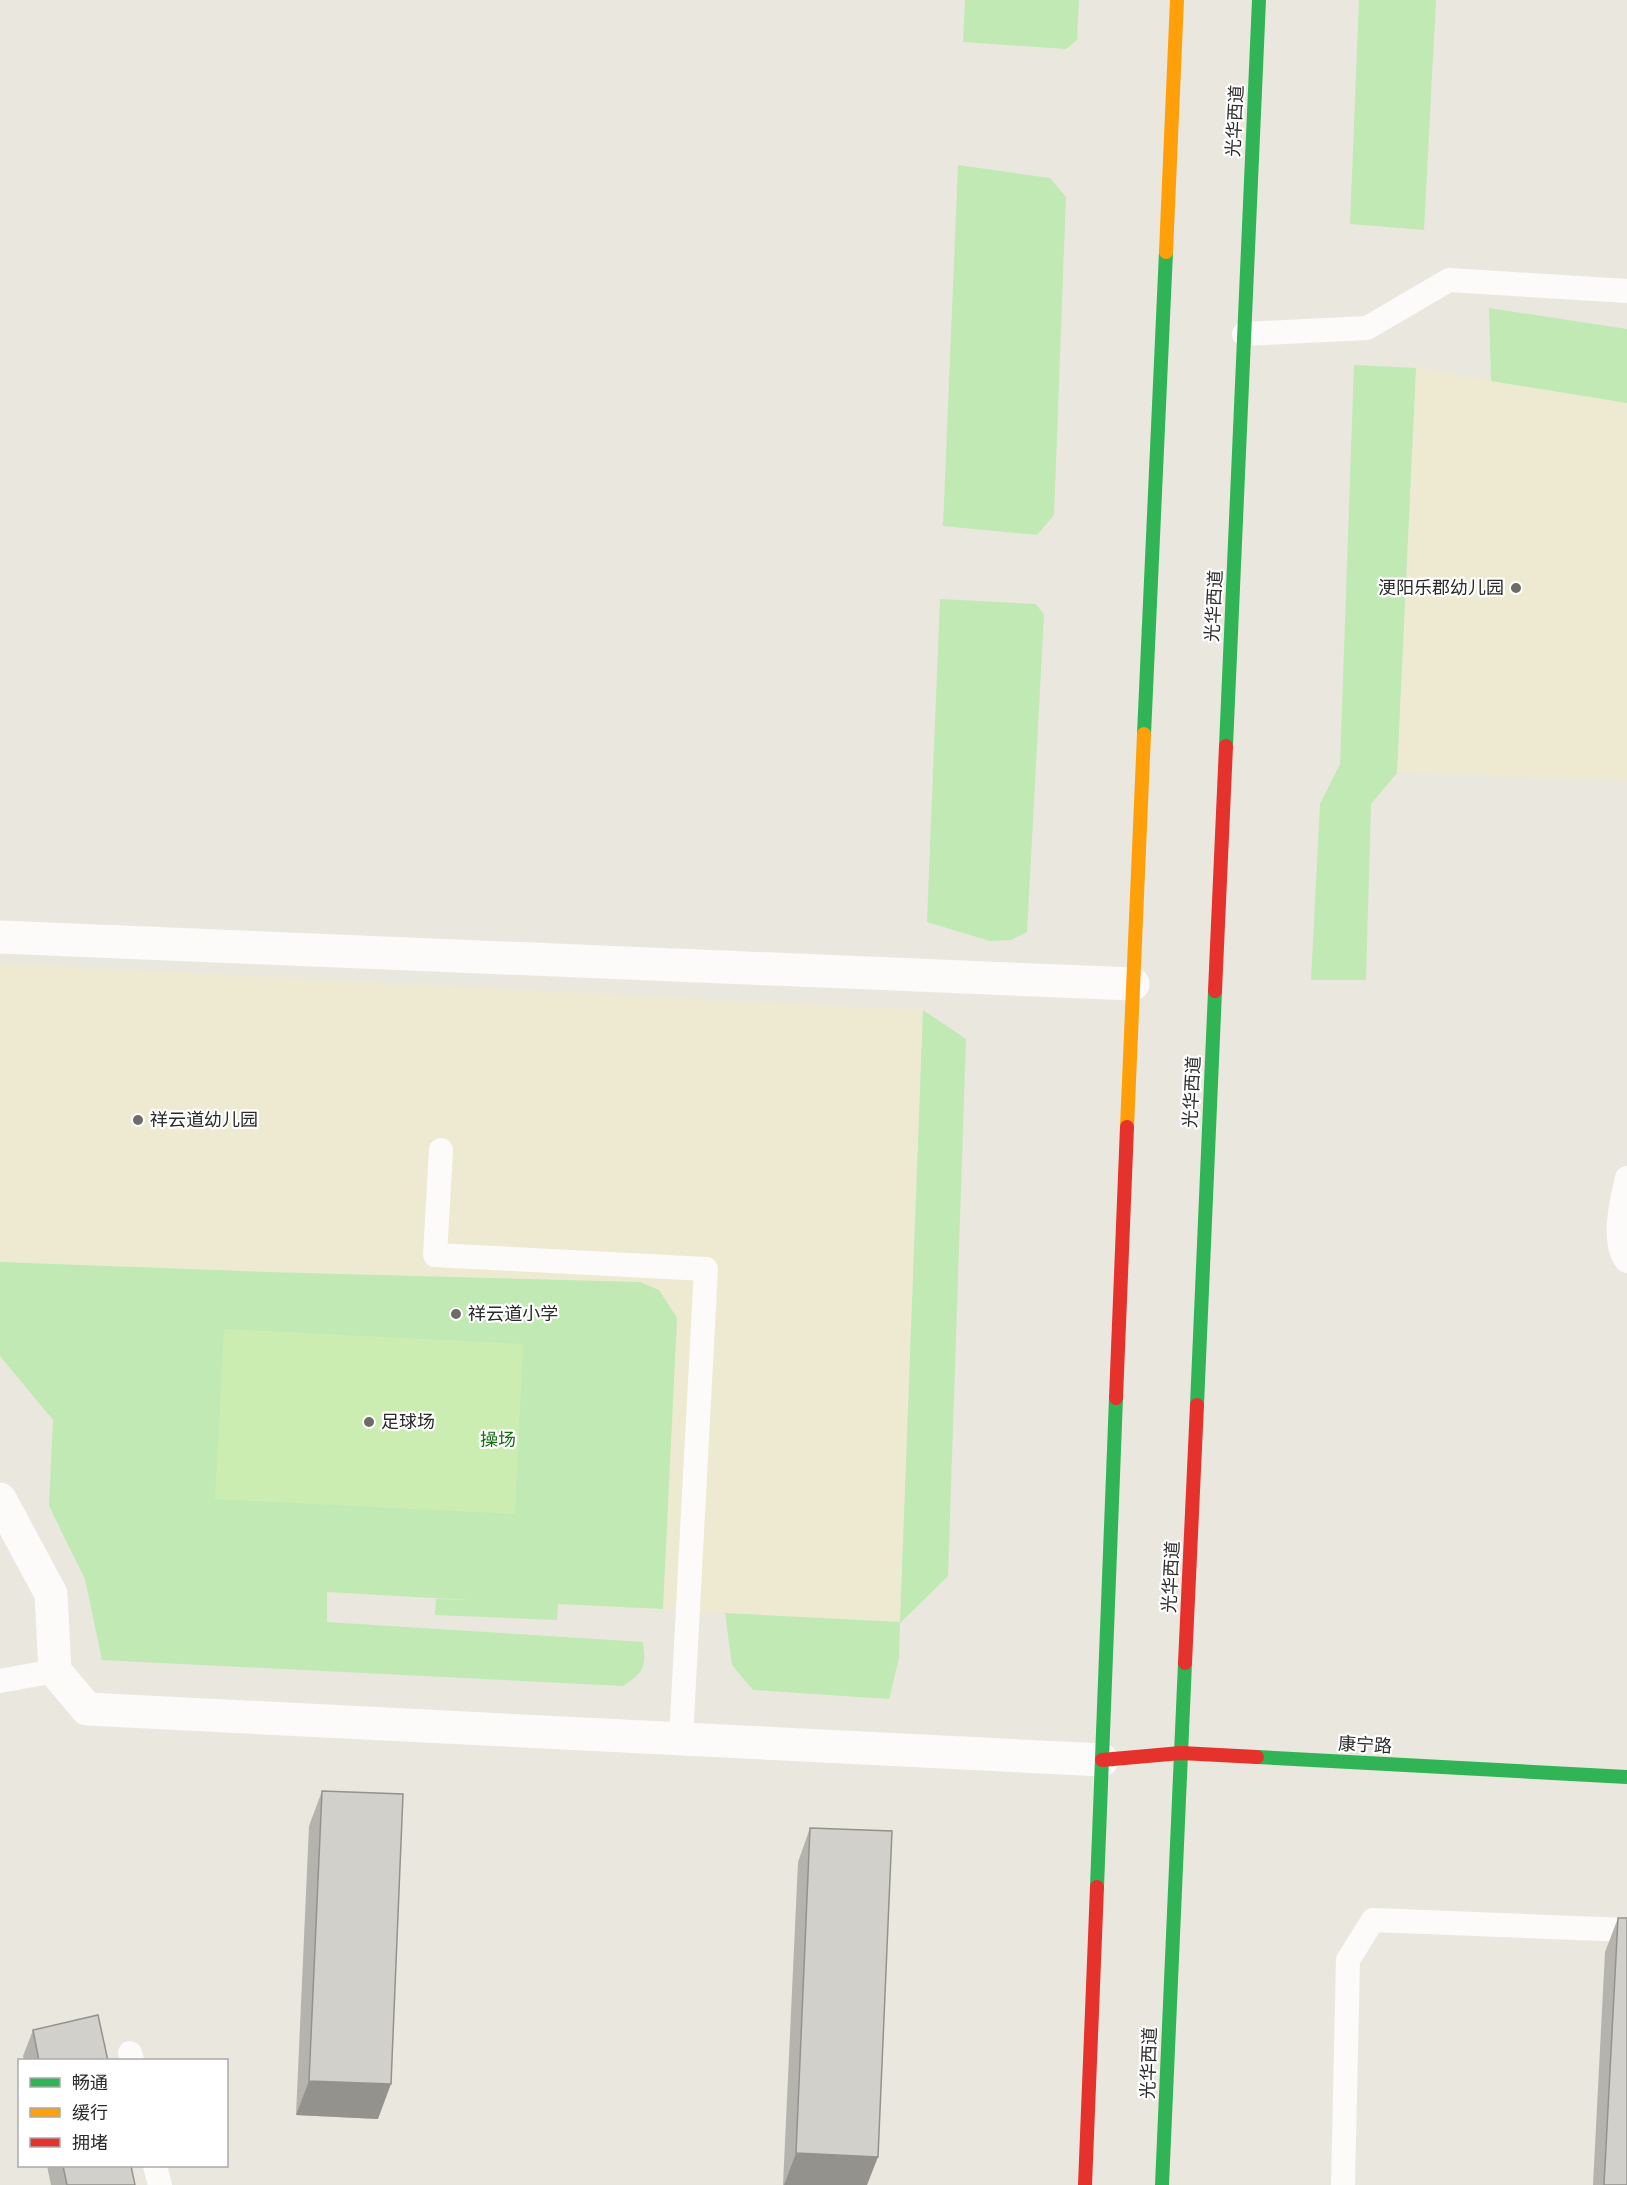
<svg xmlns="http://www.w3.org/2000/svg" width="1627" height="2185" viewBox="0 0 1627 2185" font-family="Cabin,'Noto Sans SC',sans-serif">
<rect width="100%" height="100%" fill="#eae7de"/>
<path fill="#eeead2" d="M1416 368 1627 403V781L1397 773Z
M0 963 923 1010 900 1623 327 1592 49 1506 53 1420 0 1356Z"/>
<path fill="#c0e9b4" d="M965 0H1079L1077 40 1066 49 963 42Z
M1359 0H1436L1424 230 1350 224Z
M958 165 1050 178 1066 197 1054 515 1037 535 943 526Z
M1489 308 1627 329V403L1491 381Z
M1354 365 1416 368 1397 773 1371 804 1366 980H1311L1320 804 1340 764Z
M940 599 1036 604 1044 615 1027 932 1011 940 990 941 927 922Z
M923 1010 966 1039 948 1576 900 1623 899 1658 889 1699 753 1690 732 1665 725 1613 900 1622Z
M0 1262 267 1272 640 1282 659 1290 677 1318 663 1609 558 1604 557 1620 435 1615 436 1599 469 1600 327 1592V1622L643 1642C646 1666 645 1672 623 1686L102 1660 85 1579 49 1506 53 1420 0 1356Z"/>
<path fill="#ccedb1" d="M224 1329 523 1344 515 1514 215 1499Z"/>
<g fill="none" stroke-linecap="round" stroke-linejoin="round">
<path stroke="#fcfbfa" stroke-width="24" d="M1244 334 1367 328 1449 280 1627 291
M441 1150 435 1255 706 1269 681 1739
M1627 1178C1622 1199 1611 1243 1627 1261
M0 1681 55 1671
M130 2053 132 2060
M155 2166 160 2185
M1343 2185 1348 1960 1373 1920 1627 1930"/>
<path stroke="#fcfbfa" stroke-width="33" d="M0 937 1133 984
M0 1499 51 1594 55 1671 87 1709 1102 1760"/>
<path stroke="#30b455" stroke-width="14" d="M1144 734 1166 252
M1226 746 1259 0
M1197 1405 1215 991
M1257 1757 1627 1777
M1097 1887 1116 1398
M1162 2185 1185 1663"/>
<path stroke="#ff9f0a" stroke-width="14" d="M1166 252 1177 0
M1127 1127 1144 734"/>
<path stroke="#e5322d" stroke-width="14" d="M1215 991 1226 746
M1116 1398 1127 1127
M1185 1663 1197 1405
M1102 1760 1181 1753 1257 1757
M1085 2185 1097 1887"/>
</g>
<path fill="#b5b3ae" d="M322 1791 378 2119 296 2115 309 1826Z
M810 1828 867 2185H783L798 1862Z
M1618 1918 1627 2185H1593L1605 1952Z
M33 2030 108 2061H24L23 2056Z
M47 2166H131L135 2185H51Z"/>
<path fill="#93928d" d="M309 2081 391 2084 378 2119 296 2115Z
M796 2153 878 2157 867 2185H784Z"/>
<path fill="#d2d0ca" stroke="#93928d" stroke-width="1.5" d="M322 1791 403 1794 391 2084 309 2081Z
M810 1828 892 1831 878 2157 796 2153Z
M1618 1918H1627V2185H1604Z
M98 2015 108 2061H39L33 2030Z
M63 2166H131L135 2185H67Z"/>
<g fill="#6d6c69" stroke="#fff" stroke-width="2">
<circle cx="1516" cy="588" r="6"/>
<circle cx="138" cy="1120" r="6"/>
<circle cx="456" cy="1314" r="6"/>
<circle cx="369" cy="1422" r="6"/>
</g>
<g text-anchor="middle" stroke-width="4.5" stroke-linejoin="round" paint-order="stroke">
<g font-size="18" fill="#2a2a2a" stroke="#fff">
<text transform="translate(1235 121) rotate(-87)" y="6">光华西道</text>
<text transform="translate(1214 606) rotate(-87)" y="6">光华西道</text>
<text transform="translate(1192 1092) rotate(-87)" y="6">光华西道</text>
<text transform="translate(1171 1577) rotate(-87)" y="6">光华西道</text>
<text transform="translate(1365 1745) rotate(3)" y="6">康宁路</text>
<text transform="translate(1149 2063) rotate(-88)" y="6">光华西道</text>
</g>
<g font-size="18" fill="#2a2a2a" stroke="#fff" text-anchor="start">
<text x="1504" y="594" text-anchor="end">浭阳乐郡幼儿园</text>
<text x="150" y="1126">祥云道幼儿园</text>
<text x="468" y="1320">祥云道小学</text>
<text x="381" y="1428">足球场</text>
</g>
<g font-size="18" fill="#146f13" stroke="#fff">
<text x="498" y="1446">操场</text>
</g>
</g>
<rect x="18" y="2059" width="210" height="108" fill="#ffffff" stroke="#aaaaaa" stroke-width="1.5"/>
<rect x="30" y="2078" width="30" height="9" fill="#30b455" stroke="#aaaaaa" stroke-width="1.5"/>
<text x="72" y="2089" font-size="18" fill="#2a2a2a">畅通</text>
<rect x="30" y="2108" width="30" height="9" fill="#ff9f0a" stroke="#aaaaaa" stroke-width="1.5"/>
<text x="72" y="2119" font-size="18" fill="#2a2a2a">缓行</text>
<rect x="30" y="2138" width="30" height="9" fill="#e5322d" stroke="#aaaaaa" stroke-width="1.5"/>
<text x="72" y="2149" font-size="18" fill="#2a2a2a">拥堵</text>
</svg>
